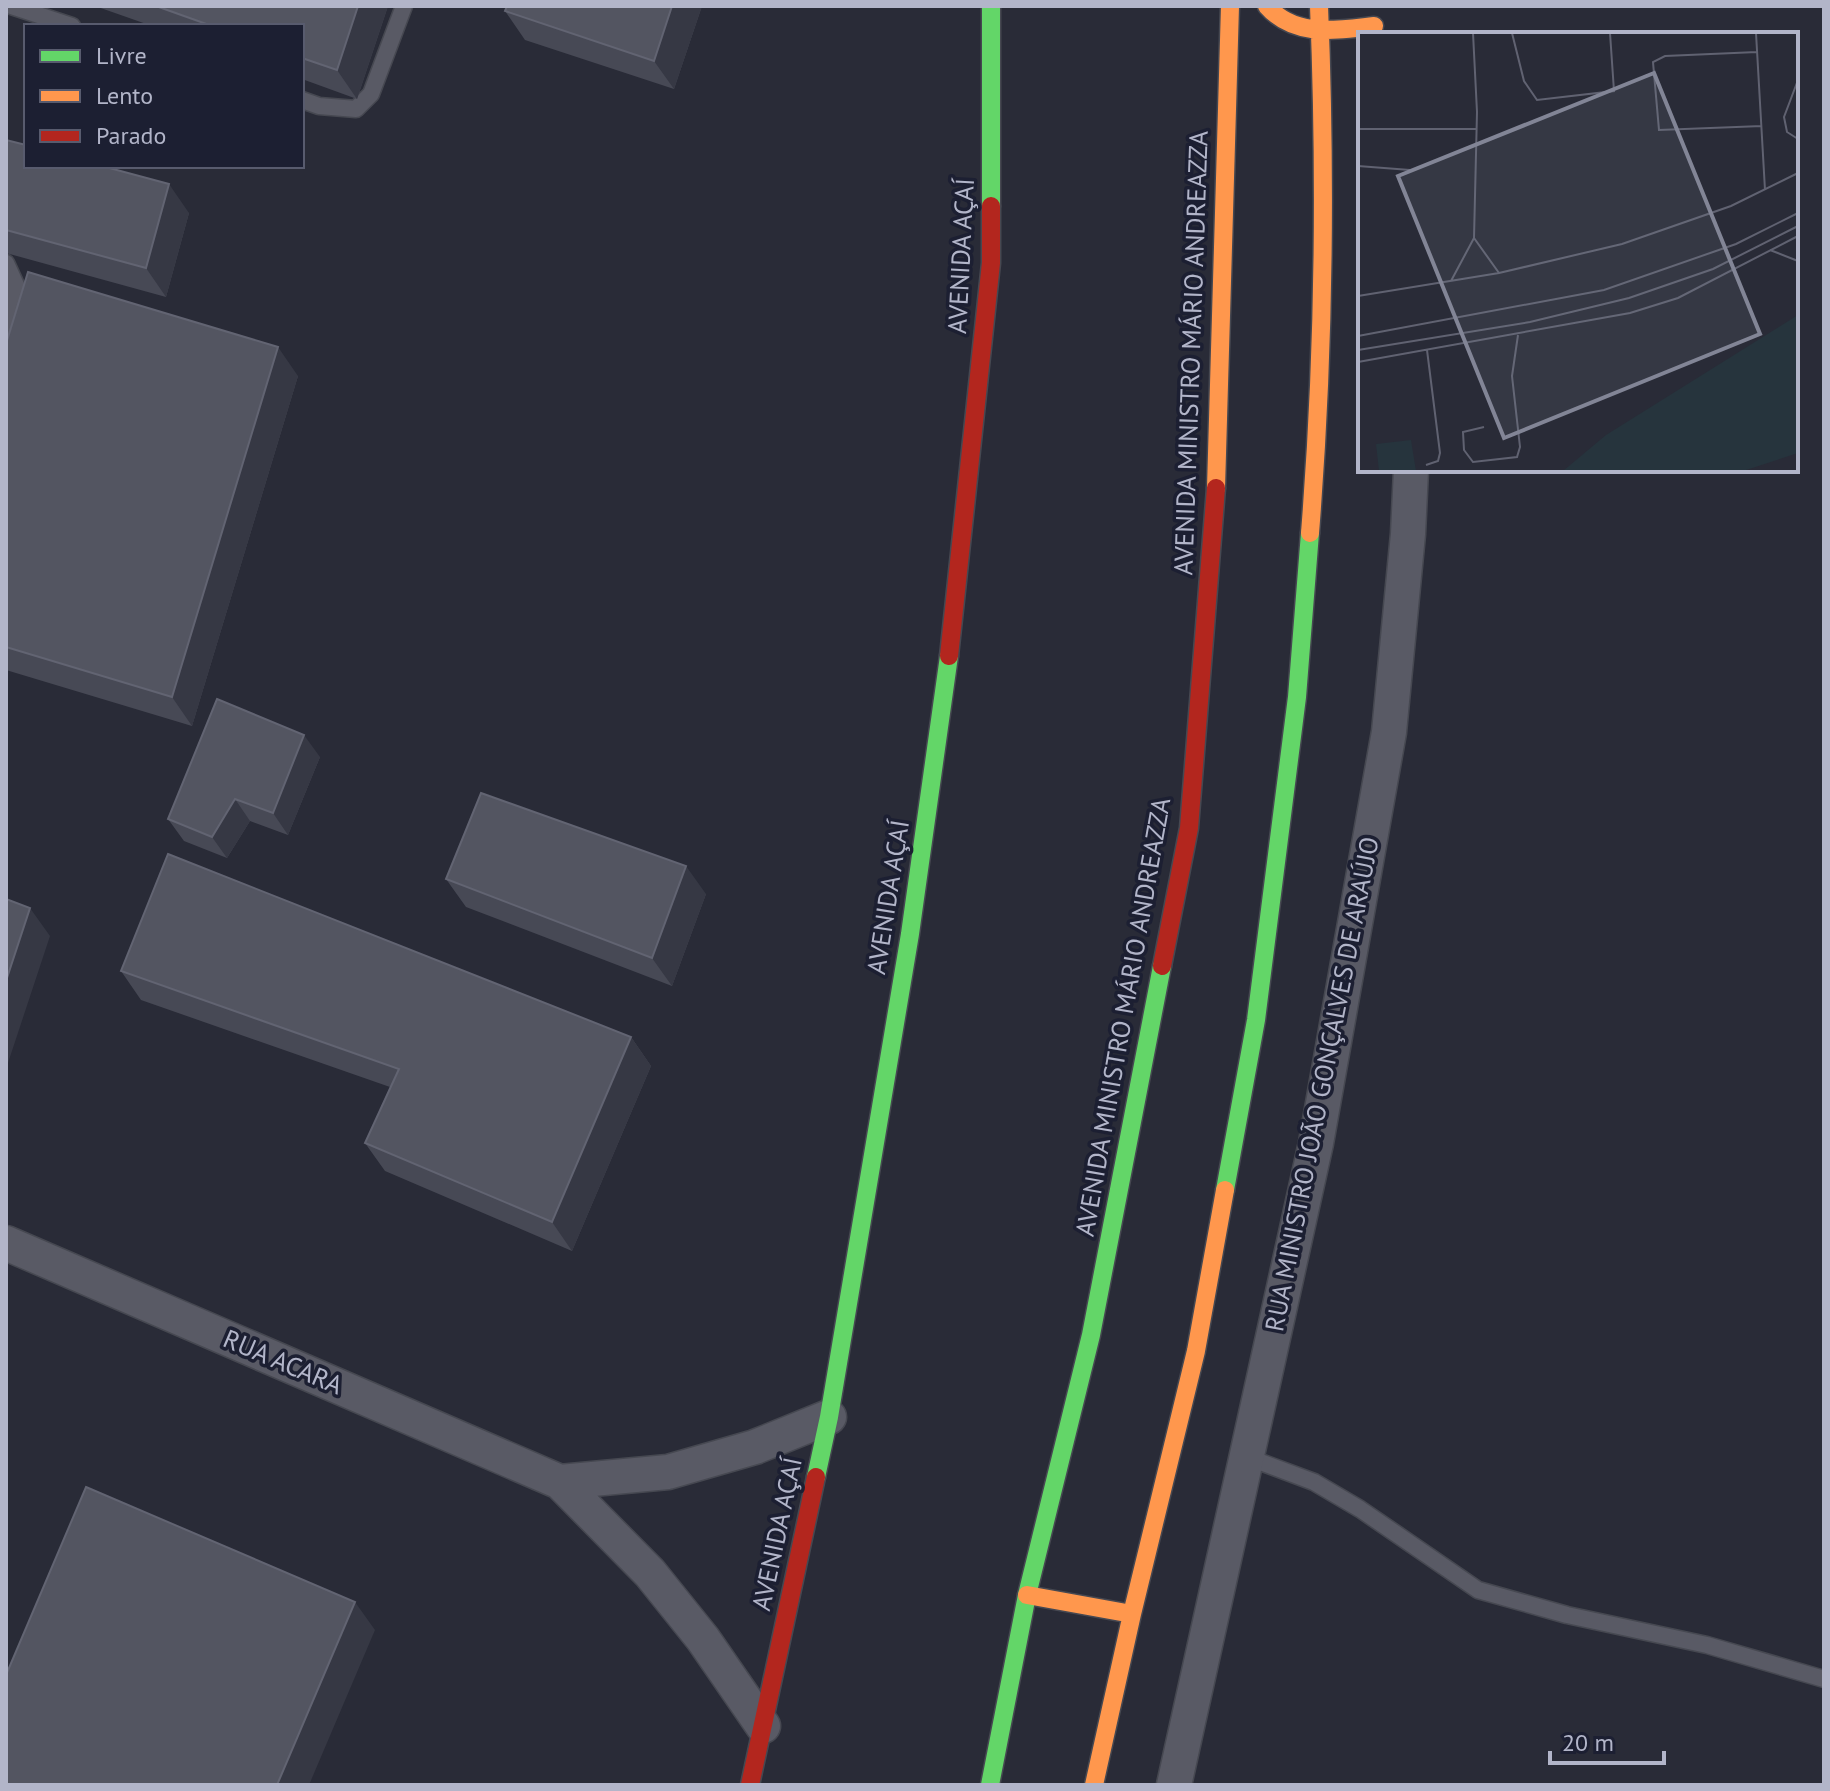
<svg xmlns="http://www.w3.org/2000/svg" width="1830" height="1791" viewBox="0 0 1830 1791" font-family="'PT Sans',sans-serif">
<rect width="100%" height="100%" fill="#292b37"/>
<g fill="none" stroke-linecap="round" stroke-linejoin="round">
<g stroke="#464851" stroke-width="19">
<path id="lane" d="M11 6 72 26
M302 100 319 106 356 109 371 94 404 6
M6 263 16 285 13 337 6 360
M1247 1457 1314 1482 1360 1509 1478 1590 1567 1615 1707 1645 1824 1679"/>
</g>
<g stroke="#464851" stroke-width="37">
<path id="street" d="M6 1243 560 1482 650 1573 703 1639 763 1726
M560 1482 668 1472 755 1447 829 1417
M1174 1785 1316 1143 1389 732 1408 534 1411 470"/>
</g>
<g stroke="#464851" stroke-width="21">
<path id="fast" d="M991 6V206
M1225 1190 1256 1020 1297 697 1310 533
M816 1477 829 1417 910 934 949 656
M990 1785 1027 1595 1091 1335 1162 966"/>
</g>
<g stroke="#464851" stroke-width="21">
<path id="slow" d="M1267 6C1295 38 1336 30 1374 26
M1216 488 1230 6
M1310 533C1324 358 1326 181 1319 6
M1027 1595 1132 1614
M1094 1785 1132 1614 1196 1351 1225 1190"/>
</g>
<g stroke="#464851" stroke-width="21">
<path id="jam" d="M949 656 991 263V206
M1162 966 1189 828 1216 488
M750 1785 816 1477"/>
</g>
<use href="#lane" stroke="#595a65" stroke-width="16"/>
<use href="#street" stroke="#595a65" stroke-width="34"/>
<use href="#fast" stroke="#63d668" stroke-width="18"/>
<use href="#slow" stroke="#ff974d" stroke-width="18"/>
<use href="#jam" stroke="#b3261e" stroke-width="18"/>
</g>
<path fill="#474955" d="M95 6H388L357 99 302 79V26H152Z
M507 6H702L674 89 525 40 505 11Z
M6 140 189 213 166 297 6 253Z
M6 344 298 376 192 726 6 670Z
M320 757 288 835 250 821 227 858 184 841 168 819Z
M446 879 706 894 672 986 466 907Z
M121 971 631 1037 651 1066 572 1251 385 1171 365 1143 390 1087 141 1000Z"/>
<path fill="#363844" d="M358 6H388L357 99 337 70Z
M672 6H702L674 89 654 61Z
M169 184 189 213 166 297 146 268Z
M278 347 298 376 192 726 172 697Z
M304 735 320 757 288 835 273 813Z
M235 799 250 821 227 858 212 837Z
M686 866 706 894 672 986 652 958Z
M30 908 50 936 6 1069V981Z
M631 1037 651 1066 572 1251 552 1222Z
M355 1602 375 1630 309 1785H277Z"/>
<path fill="#535561" stroke="#626472" stroke-width="2" d="M156 6H358L337 70 302 58V26H212Z
M507 6H672L654 61 505 11Z
M6 140 26 145V166H102L169 184 146 268 6 230Z
M28 272 278 347 172 697 6 647V344Z
M217 699 304 735 273 813 235 799 212 837 168 819Z
M481 793 686 866 652 958 446 879Z
M168 854 631 1037 552 1222 365 1143 399 1069 121 971Z
M6 899 30 908 6 981Z
M86 1487 355 1602 277 1785H6V1675Z"/>
<g text-anchor="middle" stroke-width="7" stroke-linejoin="round" paint-order="stroke">
<g font-size="26" fill="#b2b5c9" stroke="#1c1f32">
<text transform="translate(961 256) rotate(-87)" y="9">AVENIDA AÇAÍ</text>
<text transform="translate(1191 353) rotate(-88)" y="9">AVENIDA MINISTRO MÁRIO ANDREAZZA</text>
<text transform="translate(888 897) rotate(-81)" y="9">AVENIDA AÇAÍ</text>
<text transform="translate(1123 1017) rotate(-80)" y="9">AVENIDA MINISTRO MÁRIO ANDREAZZA</text>
<text transform="translate(1322 1084) rotate(-79)" y="9">RUA MINISTRO JOÃO GONÇALVES DE ARAÚJO</text>
<text transform="translate(283 1362) rotate(23)" y="9">RUA ACARA</text>
<text transform="translate(777 1534) rotate(-78)" y="9">AVENIDA AÇAÍ</text>
</g>
</g>
<g transform="translate(1358 32)">
<rect width="440" height="440" fill="#292b37"/>
<path d="M440 283V421L385 439H205L248 403Z" fill="#26343d"/>
<path d="M53 408 58 439H21L18 412Z" fill="#26343d"/>
<path fill="none" stroke="#606271" stroke-width="2" d="M154 1 166 49 179 68 256 59 252 1M398 1 407 158M399 20 307 24 295 30 301 98 404 94M440 48 426 85 429 100 440 107M0 97H119M0 134 52 138M116 206 141 241M412 218 440 229M93 249 116 206 119 80 115 1M0 264 141 241 264 212 373 174 440 141M0 304 246 258 378 212 440 181M0 318 172 290 271 266 355 237 440 194M0 330 272 281 320 266 440 204M126 395 105 400 106 418 115 430 159 425 162 415 154 344 160 303M68 433 80 429 82 421 69 318"/>
<path fill="#828596" fill-opacity="0.15" stroke="#828596" stroke-width="4" d="M296 41 402 302 146 406 40 144Z"/>
<rect width="440" height="440" fill="none" stroke="#b2b5c9" stroke-width="4"/>
</g>
<rect width="1830" height="1791" fill="none" stroke="#b2b5c9" stroke-width="16"/>
<rect x="24" y="24" width="280" height="144" fill="#1c1f32" stroke="#585b6e" stroke-width="2"/>
<rect x="40" y="50" width="40" height="12" fill="#63d668" stroke="#585b6e" stroke-width="2"/>
<text x="96" y="64" font-size="24" fill="#b2b5c9">Livre</text>
<rect x="40" y="90" width="40" height="12" fill="#ff974d" stroke="#585b6e" stroke-width="2"/>
<text x="96" y="104" font-size="24" fill="#b2b5c9">Lento</text>
<rect x="40" y="130" width="40" height="12" fill="#b3261e" stroke="#585b6e" stroke-width="2"/>
<text x="96" y="144" font-size="24" fill="#b2b5c9">Parado</text>
<path d="M1550 1751v12h114v-12" fill="none" stroke="#b2b5c9" stroke-width="4"/>
<text x="1562" y="1751" font-size="24" fill="#b2b5c9" stroke="#1c1f32" stroke-width="6" paint-order="stroke">20 m</text>
</svg>
